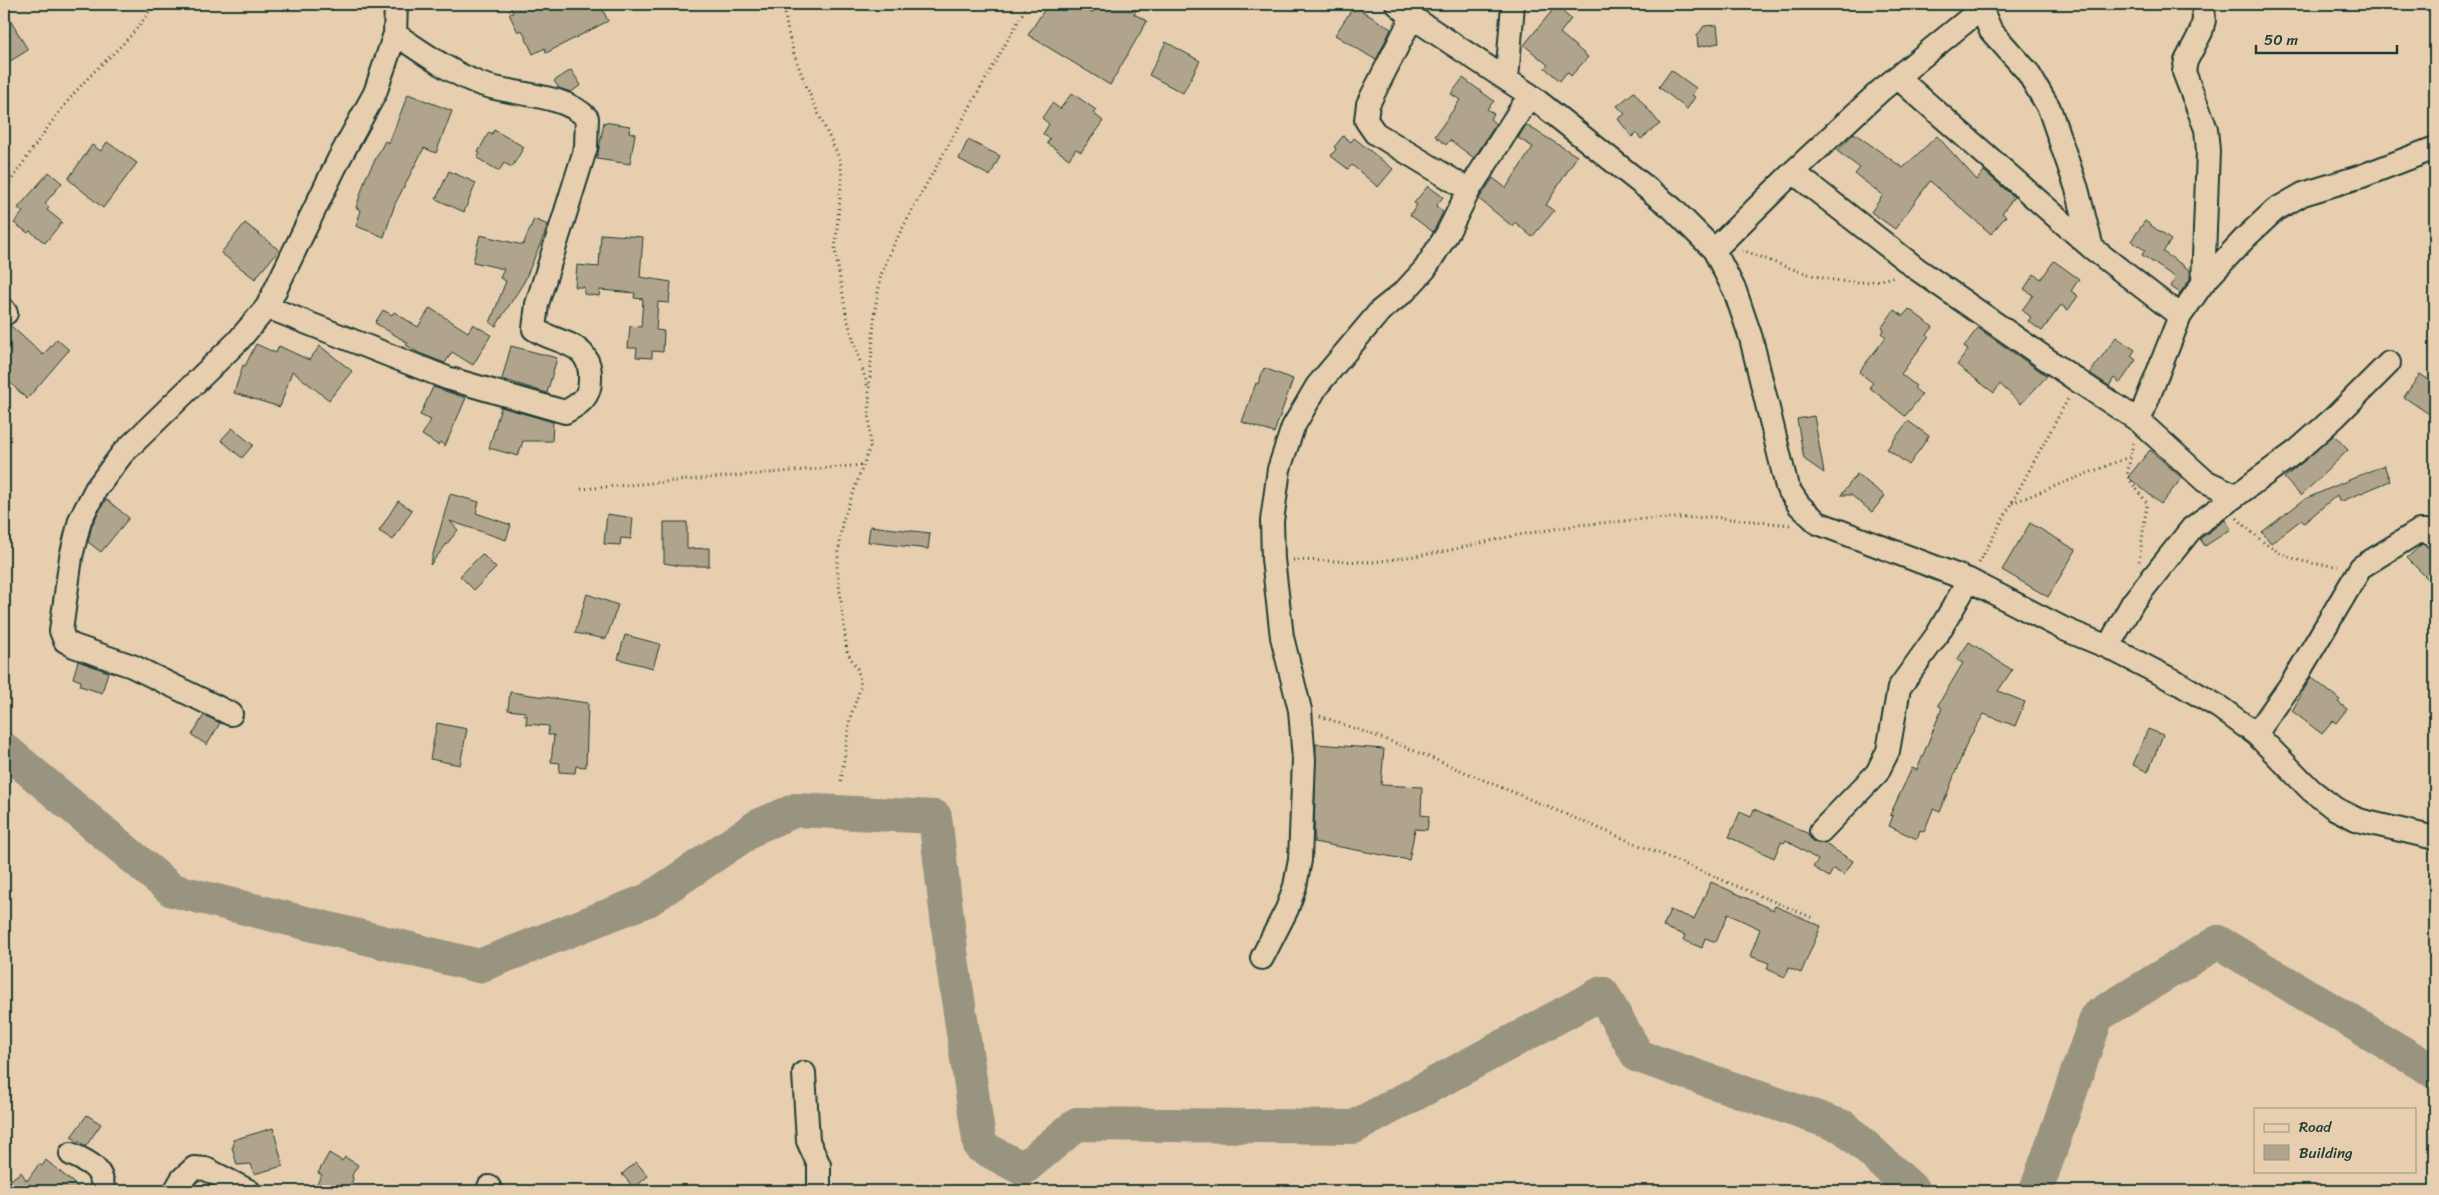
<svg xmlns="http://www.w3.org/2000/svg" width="2439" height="1195" viewBox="0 0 2439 1195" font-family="Sriracha,sans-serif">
<rect width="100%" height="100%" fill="#e7ceaf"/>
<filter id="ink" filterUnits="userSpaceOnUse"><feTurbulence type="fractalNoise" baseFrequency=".02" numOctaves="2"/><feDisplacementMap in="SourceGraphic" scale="10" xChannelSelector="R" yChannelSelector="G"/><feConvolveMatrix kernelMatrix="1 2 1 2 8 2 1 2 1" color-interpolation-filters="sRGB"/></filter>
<g filter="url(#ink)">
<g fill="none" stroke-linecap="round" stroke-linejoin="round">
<path stroke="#98947f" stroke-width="34" d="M4 749 172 890 479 966 648 900 758 826 796 810 935 817 952 959 980 1146 1023 1169 1077 1124 1354 1127 1602 993 1638 1056 1844 1127 1914 1191
M2036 1191 2097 1016 2218 942 2435 1072"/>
</g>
<path fill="#b0a58c" stroke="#1f3d34" d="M509 4H600L608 21 546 53 545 48 533 54 522 30 518 32 509 14 513 13Z
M1048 4H1077L1092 13 1098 4H1129L1137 9 1134 14 1147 21 1110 85 1028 35Z
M1354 6 1391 29 1376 60 1335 35Z
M1556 6 1571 19 1560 33 1588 57 1571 76 1567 72 1560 81 1545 68 1548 65 1524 45Z
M4 10 28 50 4 65Z
M1717 25 1719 43 1698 47 1697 36 1704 26Z
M1166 42 1200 61 1183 93 1149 75Z
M571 70 581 85 571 92 559 88 554 81Z
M1671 70 1696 88 1692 95 1695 97 1687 109 1659 87Z
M1463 78 1494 101 1487 109 1494 114 1490 119 1496 124 1474 158 1450 140 1446 145 1435 136 1460 100 1451 94Z
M1634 92 1660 124 1641 139 1636 133 1632 137 1618 119 1625 114 1617 106Z
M1072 93 1096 110 1093 113 1103 121 1081 152 1076 149 1069 159 1047 143 1050 139 1043 134 1049 124 1042 118 1052 103 1060 109Z
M408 94 452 111 436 153 424 148 395 204 384 237 356 226 361 210 356 208 366 177 385 141 389 143Z
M604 122 630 126 629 132 635 134 630 164 597 159Z
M1526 125 1577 156 1546 205 1554 211 1532 237 1515 222 1512 226 1479 199 1493 178 1506 188 1533 147 1518 138Z
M494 130 524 147 512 167 504 163 499 171 477 158 480 153 478 152 489 132 492 134Z
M1854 133 1903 168 1937 136 1977 180 1984 171 2014 197 2002 213 2006 216 1991 234 1930 181 1895 229 1871 212 1883 195 1855 174 1860 168 1837 151Z
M1343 136 1351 142 1354 138 1393 169 1378 187 1352 165 1348 169 1331 156 1336 149 1334 147Z
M968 140 1000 156 990 176 959 159Z
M107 142 137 163 103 208 68 179 92 145 101 151Z
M449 171 476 183 464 212 436 199Z
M49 172 62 183 45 203 49 207 47 210 62 222 45 243 30 231 28 233 14 223 23 212 18 208Z
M1428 186 1443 197 1436 206 1443 212 1433 232 1410 215 1417 205 1414 203Z
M534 219 548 225 545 233 524 282 496 326 490 323 506 281 500 278 504 269 473 262 480 235 523 245Z
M2145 221 2171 240 2163 252 2190 270V279L2180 293 2170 286 2176 278 2142 255 2145 250 2131 241Z
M245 223 279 250 255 279 221 253Z
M601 234 643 237 640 277 671 282 669 303 658 302 656 330 664 331 663 352 652 351V358L636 357 637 348H628L630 326 641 327 643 299 634 298 635 293 600 290 599 296 584 294V287H575L577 265 599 267Z
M2054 261 2079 279 2071 291 2078 296 2068 310 2061 305 2042 331 2028 321 2031 317 2022 310 2033 295 2024 289 2034 274 2041 279Z
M430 308 468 332 473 324 491 335 473 365 452 352 445 363 419 353 406 345 408 343 375 323 383 310 392 315 394 312 418 327Z
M1909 309 1933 327 1927 335 1929 336 1901 374 1916 386 1914 388 1922 395 1905 416 1869 387 1873 383 1859 372 1886 337 1881 333 1884 329 1882 327 1894 310 1903 316Z
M10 325 43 355 57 339 69 350 27 399 4 377V326Z
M1978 328 2047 376 2021 404 2000 384 1994 393 1957 365 1968 350 1964 346Z
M2116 337 2135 350 2131 356 2136 360 2120 383 2114 378 2109 386 2090 373Z
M256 344 276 353 279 346 309 360 320 346 352 371 329 400 292 371 280 407 234 393 243 365 245 366Z
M511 346 557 358 547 393 502 379Z
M1264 368 1293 379 1274 433 1242 422 1256 383 1258 384Z
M2420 374 2435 384V418L2404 397Z
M433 387 466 398 445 446 440 442 438 445 422 435 431 420 420 415Z
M501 407 553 422 552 441H523L518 456 489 448Z
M1814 416 1824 473 1804 459 1797 419Z
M1908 421 1929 436 1909 465 1887 449Z
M232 428 253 445 242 458 221 440Z
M2334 435 2348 450 2301 496 2284 478Z
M2150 450 2182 478 2161 504 2128 477Z
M2384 465 2390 481 2340 502 2337 495 2304 523 2301 520 2271 543 2262 532 2305 499Z
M1857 474 1885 496 1872 512 1851 495H1841Z
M450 494 479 502 476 513 511 525 506 540 450 521 458 530 430 565Z
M106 499 129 518 101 552 88 542 92 525Z
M398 501 412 510 393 540 379 531Z
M607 514 633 518 631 539 621 538 620 545 604 544Z
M2225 520 2231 529 2205 546 2200 539Z
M664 522H687V549L709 548V566H681L664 563Z
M2030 523 2076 550 2048 597 2002 570Z
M870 526 930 533 928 549 868 542Z
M2422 544 2435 550V586L2407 558Z
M482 554 496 568 474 590 460 576Z
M587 594 618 605 606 639 575 633Z
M625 635 660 644 653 668 618 659Z
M1969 642 2012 670 1998 691 2025 702 2015 726 1984 714 1968 740 1940 812 1933 809 1924 832 1920 830 1917 839 1889 826 1893 816 1890 815 1912 768 1917 770 1942 708 1938 705 1963 663 1957 660Z
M78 661 108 672 102 693 80 686 81 681 73 678Z
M2311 677 2340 700 2338 702 2347 709 2336 723 2333 721 2322 734 2292 711Z
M510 692 588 703 586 767 576 766 575 773 559 772 560 763 551 762 554 735H548L549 726 526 724 527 715H524L525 712 508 710Z
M204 715 220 723 207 745 192 735Z
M437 723 467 729 460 765 430 759Z
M2148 729 2163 735 2148 772 2133 765Z
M1316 744 1384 749 1381 785 1422 787 1421 815 1429 816 1427 830 1415 829 1409 860 1314 842Z
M1754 809 1807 833 1812 841 1825 844 1853 861 1844 875 1833 869 1829 877 1813 867 1818 860 1786 840 1784 843 1781 842 1774 858 1729 837 1740 812 1751 817Z
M1711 882 1773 910 1775 906 1821 926 1801 973 1789 968 1785 977 1767 969 1769 963 1750 956 1760 929 1728 914 1716 942 1705 938 1702 948 1683 940 1685 935 1663 927 1670 910 1694 919Z
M87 1115 101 1124 86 1146 71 1137Z
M273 1128 283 1166 254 1174 251 1164 237 1165 232 1147 234 1146 233 1140Z
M329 1153 342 1161 345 1157 358 1165 352 1175 353 1180 346 1191H312L322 1175 318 1173Z
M46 1160 83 1191H4V1185L21 1172 27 1181 39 1164 42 1166Z
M636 1162 648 1176 634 1188 622 1174Z"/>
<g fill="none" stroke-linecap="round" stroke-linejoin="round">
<g stroke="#1f3d34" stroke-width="26">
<path id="minor" d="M1397 4 1412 17 1530 95 1672 208 1714 250 1735 291 1751 338 1787 487 1799 505 1818 523 1969 580 2064 629 2108 647 2180 684 2219 707 2256 734 2311 790 2334 808 2358 820 2435 838
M1979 4 1991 31 2027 71 2049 108 2077 189 2092 248
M2203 4 2204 20 2201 32 2186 61 2184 72 2206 129 2208 151 2203 283
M1412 17 1368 104 1366 120 1375 133 1469 190
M1897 77 2092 248 2180 316
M1507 79 1513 4
M1793 172 1917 269 2078 381 2139 421 2205 481 2235 495
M1714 250 1793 172 1880 91 1981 9
M267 307 447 378 565 412C580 404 590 397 590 380 592 341 559 345 534 329L537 304 586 147 587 118C562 92 511 96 478 83 448 71 422 52 395 34
M4 310 6 313
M2139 421 2180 316 2203 283 2247 236 2275 210 2303 194 2362 176 2435 148
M2108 647 2133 602 2192 528 2298 450 2335 417 2389 363
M231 714 132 666 74 646 65 641 61 631 71 557 80 520 96 489 122 454 238 341 267 307 339 159 375 93 395 34 396 4
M2256 734 2294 680 2361 567 2419 531H2426L2435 537
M1821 831 1877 773 1888 751 1899 688 1937 635 1969 580
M1262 958 1287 909 1295 886 1300 860 1304 760 1300 710 1282 637 1273 559 1272 521 1279 469 1293 427 1317 386 1380 311 1405 291 1425 269 1447 234 1469 190 1530 95
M804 1073 808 1141 819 1165V1191
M71 1154C89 1162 104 1169 103 1191
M489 1187 491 1191
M175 1191 182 1179 194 1168 206 1169 249 1191"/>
</g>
<path stroke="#1f3d34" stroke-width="3" stroke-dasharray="1 4" stroke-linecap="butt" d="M785 4C783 46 822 120 840 160L842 176 835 250 847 318 868 388
M4 191C30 153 56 112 88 78 111 54 138 34 153 4
M1742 250C1792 268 1842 294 1895 276
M2133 443 2127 476 2147 503 2139 562
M581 489 863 465
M2012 503 2129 457
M2237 518C2271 552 2289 563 2338 566
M1293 560 1374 562 1442 552 1512 536 1578 525 1645 519 1713 517 1790 525
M1979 563 2069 397
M1320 716 1398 744 1813 918
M841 781 850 718 861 686 858 670 847 652 837 566 842 523 870 447 869 390 875 309 881 275 894 244 922 192 1028 4"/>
<use href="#minor" stroke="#e7ceaf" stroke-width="22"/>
</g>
</g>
<rect width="2439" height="1195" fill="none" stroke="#e7ceaf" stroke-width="20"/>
<rect x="10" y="10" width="2419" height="1175" fill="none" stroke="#1f3d34" stroke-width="2" filter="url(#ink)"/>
<rect x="2254" y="1108" width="162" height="65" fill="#e7ceaf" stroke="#97947e"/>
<rect x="2264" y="1124" width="25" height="8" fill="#e7ceaf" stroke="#97947e"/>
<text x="2299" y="1132" font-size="15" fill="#1f3d34">Road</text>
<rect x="2264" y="1145" width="25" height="15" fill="#b0a58c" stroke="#97947e"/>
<text x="2299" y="1158" font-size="15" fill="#1f3d34">Building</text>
<path d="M2256 45v8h141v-8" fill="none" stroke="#1f3d34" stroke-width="2.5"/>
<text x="2264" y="45" font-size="15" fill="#1f3d34" stroke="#e7ceaf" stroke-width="4" paint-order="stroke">50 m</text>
</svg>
